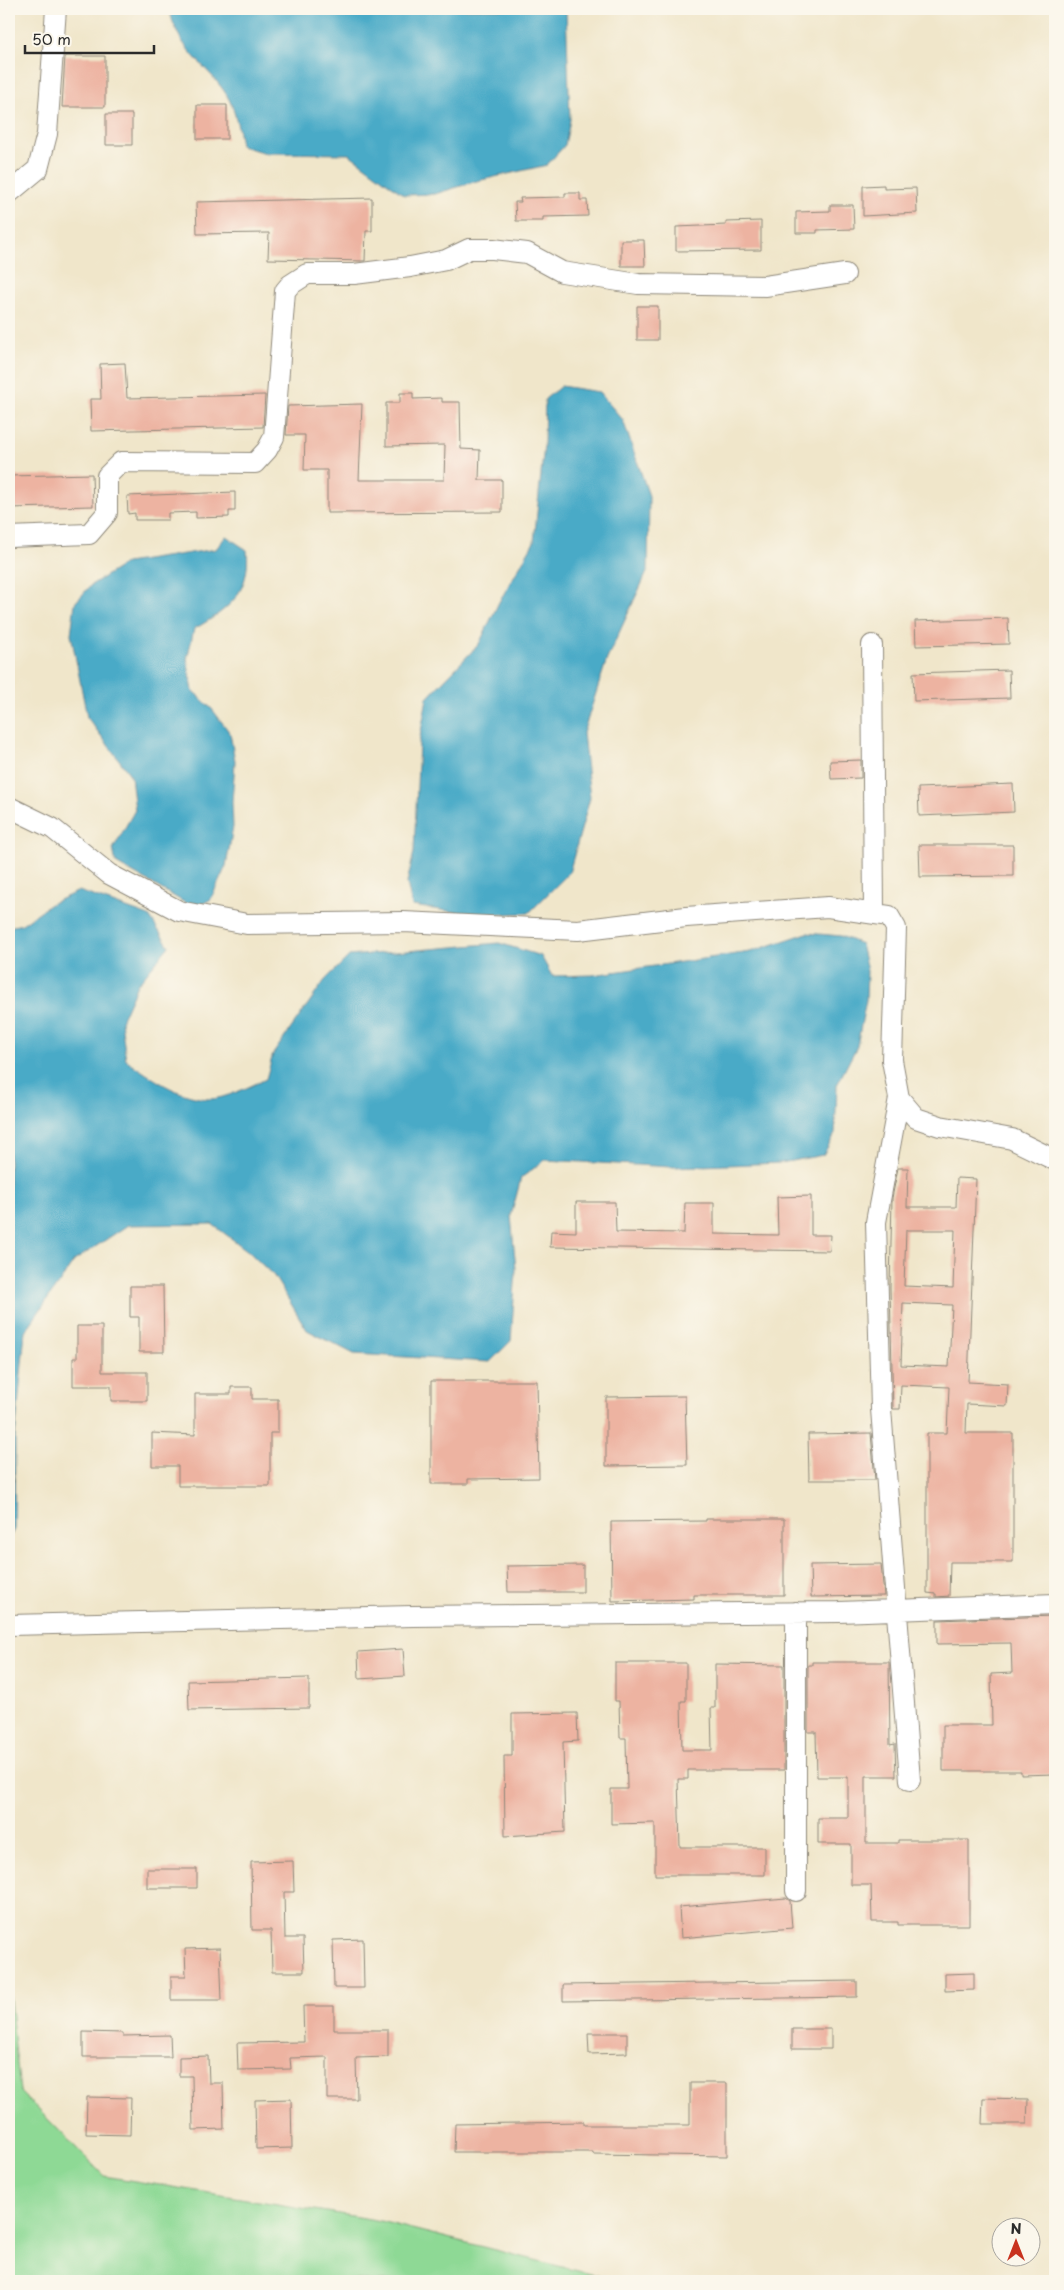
<svg xmlns="http://www.w3.org/2000/svg" width="1064" height="2290" viewBox="0 0 1064 2290" font-family="'Playpen Sans',sans-serif">
<rect width="100%" height="100%" fill="#fbf7ec"/>
<filter id="ink" filterUnits="userSpaceOnUse"><feTurbulence type="fractalNoise" baseFrequency=".02" numOctaves="2"/><feDisplacementMap in="SourceGraphic" scale="10" xChannelSelector="R" yChannelSelector="G"/><feConvolveMatrix kernelMatrix="1 2 1 2 8 2 1 2 1" color-interpolation-filters="sRGB"/></filter>
<filter id="wash" filterUnits="userSpaceOnUse"><feTurbulence type="fractalNoise" baseFrequency=".0096" numOctaves="4" result="noise"/><feDisplacementMap in="SourceGraphic" scale="20" xChannelSelector="R" yChannelSelector="G"/><feGaussianBlur stdDeviation="1.12" result="paint"/><feColorMatrix in="noise" values="0 0 0 0 0 0 0 0 0 0 0 0 0 0 0 0 0 1.4 0 .05"/><feComposite in="paint" operator="in"/></filter>
<g filter="url(#wash)">
<rect width="100%" height="100%" fill="#f0e6ca"/>
<path fill="#8ed995" stroke="#5c8260" d="M9 1990 20 2091 104 2176 376 2220 618 2281H9Z"/>
<path fill="#48aac7" stroke="#3a6a79" d="M169 9H566L570 120 565 145 547 165 477 181 435 194 404 195 349 154 266 153 241 146C238 126 235 105 222 88 198 57 180 51 169 9Z
M561 386 599 392 623 420 649 496 648 570 607 659 583 733 590 798 569 873 529 913 477 915 412 906 407 883 414 852 419 743 427 698 479 644 499 602 534 542 544 445 545 399Z
M226 536 247 550C251 593 228 610 194 629L187 659 193 691 212 709 230 733 235 761 232 802 233 827 226 866 211 899 201 905H189L116 863 113 849 135 810 131 776 87 717 71 634 75 603 91 585 126 563 216 549Z
M79 891 149 916 169 946 137 985 121 1021 126 1060C151 1077 177 1097 208 1099 224 1100 252 1085 266 1079L273 1054 325 980 349 956 499 943 541 956 552 976 593 975 750 952 807 933 841 936 861 944 867 971 866 1000 857 1046 837 1085 835 1134 823 1155 781 1163 672 1167 545 1160 521 1178 511 1216 516 1269 511 1341 490 1362 354 1354 307 1330 274 1276 248 1251 212 1224 128 1225 74 1261 25 1332 15 1438 14 1529 9 1540V927L22 924 52 903Z"/>
<g id="blocks">
<path fill="#edb3a1" fill-rule="evenodd" d="M65 56H105V107H62Z
M197 105H227V139H197Z
M106 114H132V145H106Z
M884 185V189L916 188 917 213 863 216V186Z
M565 193H580V200H587L588 216 543 217V221H516L515 202H521L520 198 565 197Z
M372 198V231H366L365 261 268 259 269 233 197 234 196 202Z
M830 205H853L854 229 817 230V233H796V212L830 211Z
M761 221V250L676 251V227L726 225V222Z
M621 240H644L645 266H621Z
M637 306H658V340H637Z
M125 363 127 398 265 395 263 427 91 431 90 399H101L100 364Z
M400 393H413V399L442 398V402H460L461 449 480 450 479 480H502V512L327 513V470H304L305 435H286L288 406 362 404 359 480H444L445 445 386 446V403H400Z
M92 474 93 506 9 508V476Z
M235 492V511H229V517L196 518V512L168 513V520H135V513L128 514 127 496Z
M1008 618 1009 644 916 646 915 621Z
M1009 670 1010 698 914 701 913 673Z
M861 760V778L831 779 830 761Z
M1013 784 1014 812 919 816 918 788Z
M919 845H1013V876L920 877Z
M898 1168H908L907 1207H956L957 1178 976 1179 968 1382 1008 1384 1007 1406 967 1404 966 1433H1013V1562H950L949 1596 936 1597V1594L927 1593V1433H947L949 1387 901 1385 900 1409H893L890 1287 892 1198ZM906 1230H955L953 1288 904 1286ZM903 1303 952 1305 949 1367 901 1365Z
M811 1196V1235H831L830 1251 550 1247 551 1231 576 1232V1202H615L616 1232 684 1233 685 1203H714V1234L778 1235 777 1197Z
M130 1286H163L164 1352H139V1317H130Z
M77 1326H102V1372H147V1401H111V1386H73V1358H77Z
M431 1381H537L539 1478 468 1479V1484H431Z
M231 1387H252V1399H278V1433H270V1486H178V1466H152V1433L195 1435V1394H231Z
M685 1396 687 1465 606 1466V1397Z
M871 1433 875 1480H809L808 1434Z
M706 1519H784V1595H694V1599L612 1601 611 1522 706 1521Z
M881 1564 884 1596 811 1597 810 1565Z
M583 1565V1592H508L507 1566Z
M1055 1616V1774L1021 1775V1771H943V1725H992L991 1674 1012 1673 1011 1643 937 1644V1620Z
M403 1649 405 1676 359 1679 358 1652Z
M812 1662H889L890 1745 895 1744 896 1776H866V1843H898V1840H969V1925H898V1922H872L871 1885H851V1844H818V1818H848V1777H817L816 1732H808V1665H812Z
M615 1663H686V1701H681L682 1750H712L711 1708H715V1664L784 1665V1770H688V1779H678L680 1847H765V1875H655V1823L611 1824V1789H627L626 1738H620L619 1701H615Z
M309 1678V1708L189 1710 188 1681Z
M577 1713 578 1741 563 1742 565 1832 505 1836 504 1756H512V1714Z
M293 1861 294 1892H284L285 1938H303L304 1972H272L271 1930H252L251 1862Z
M147 1869H197V1888H147Z
M786 1898 790 1901 792 1928 681 1938 679 1907Z
M363 1939 364 1988H334L333 1940Z
M220 1948 222 2000H171V1976H186L185 1949Z
M974 1973V1990L945 1991V1974Z
M857 1981V1997L563 2001V1985Z
M303 2006H334V2030H388V2057L356 2058 357 2099H327V2057L290 2058 291 2069 238 2070 237 2043 304 2042Z
M792 2029H831V2049H792Z
M83 2032 123 2033V2036L170 2035 171 2057H83Z
M588 2033H627V2053L589 2054Z
M208 2056 209 2083H223L224 2129 193 2130 192 2076H179V2057Z
M690 2083H727V2156L593 2154V2152H454L455 2124 584 2122V2125H690Z
M87 2097 131 2098 130 2135 86 2134Z
M983 2098 1028 2099 1027 2124H982Z
M291 2099 292 2148 256 2149 255 2100Z"/>
</g>
</g>
<g filter="url(#ink)">
<use href="#blocks" fill-opacity="0" stroke="#8e887a" stroke-width="1"/>
<g fill="none" stroke-linecap="round" stroke-linejoin="round">
<g stroke="#8e887a" stroke-width="22">
<path id="street" d="M9 193 38 169 47 134 56 9
M9 537 89 534 107 513V476L121 462 255 463 267 450 274 437 285 291 290 285 307 274H354L410 267 446 260 469 249H493L527 253 562 272 638 284 765 286 845 274
M872 645 874 914
M9 807 52 828 109 874 179 911 247 924 403 922 578 930 686 917 828 907 889 916 896 928 892 1060 899 1098 916 1118 940 1126 1012 1139 1055 1160
M899 1098 876 1222 881 1409 910 1780
M796 1612V1891
M9 1625 413 1616 839 1612 1055 1604"/>
</g>
<use href="#street" stroke="#fff" stroke-width="20"/>
</g>
</g>
<rect width="1064" height="2290" fill="none" stroke="#fbf7ec" stroke-width="30"/>
<g transform="translate(1016 2242)"><circle r="24" fill="#fbf7ec" stroke="#a8a59f"/>
<path d="M0-4L9 19L0 12L-9 19Z" fill="#c8321e"/>
<text y="-8" font-size="14" font-weight="bold" text-anchor="middle" fill="#2b2b2b">N</text>
</g>
<path d="M25 45v8h129v-8" fill="none" stroke="#2b2b2b" stroke-width="2.5"/>
<text x="32" y="45" font-size="15" fill="#2b2b2b" stroke="#fbf7ec" stroke-width="4" paint-order="stroke">50 m</text>
</svg>
